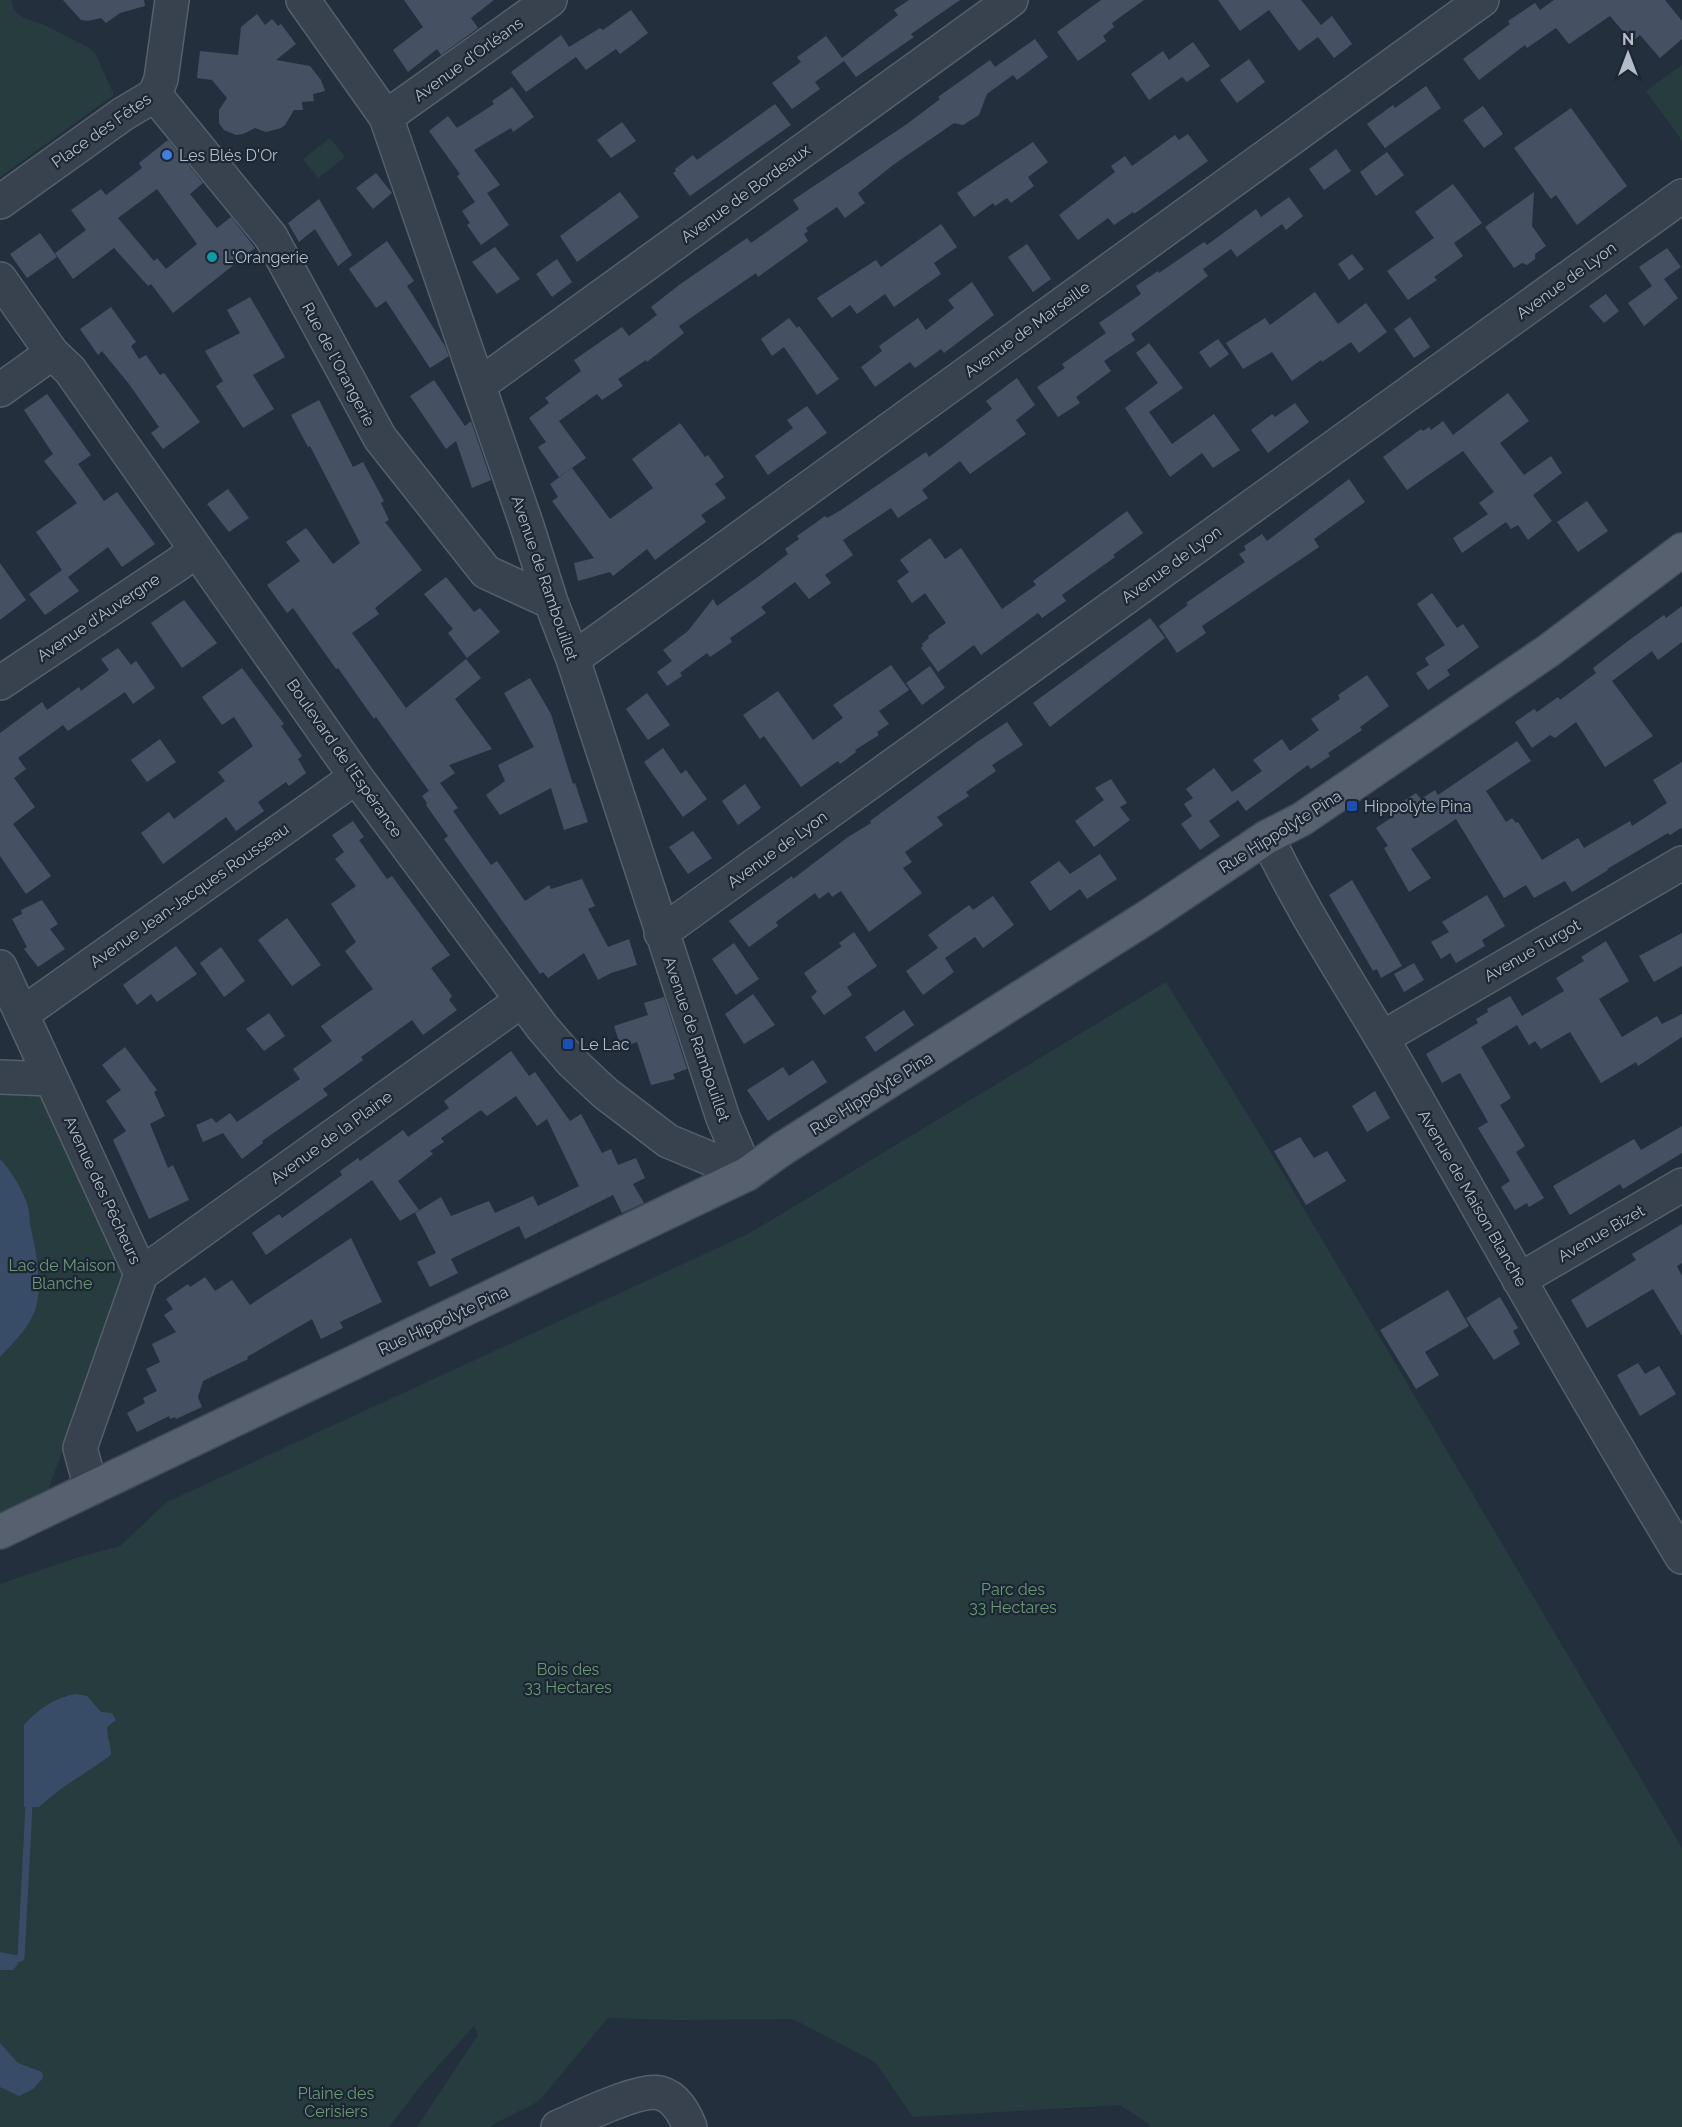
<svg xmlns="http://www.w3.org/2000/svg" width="1682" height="2127" viewBox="0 0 1682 2127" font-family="Raleway,sans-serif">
<rect width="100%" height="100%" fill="#242f3e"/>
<path fill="#263c3f" d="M0 0H13L12 1 14 10 22 17 49 27 89 48 95 53 114 95 0 177Z
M1682 65V141L1646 91Z
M330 138 345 157 318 178 303 159Z
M1166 982 1259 1133 1682 1848V2127H1150L1149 2124 1120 2105 913 2117 875 2062 793 2019 679 2020 608 2018 539 2101 488 2127H417L478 2035 474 2026 422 2084 389 2127H0V1584L79 1557 120 1546 167 1502 750 1233Z
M0 1089 31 1092 43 1098 125 1278 49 1488 0 1512Z"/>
<path fill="#394c67" d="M0 1159C12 1172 23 1190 28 1207 30 1213 29 1219 30 1225 36 1249 44 1290 34 1313 27 1330 12 1344 0 1357Z
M76 1694 87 1696 101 1712 112 1713 116 1720 107 1727C107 1738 111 1744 111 1755 87 1773 61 1786 39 1807H24V1725C38 1709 54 1698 76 1694Z
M0 1952 15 1955 18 1964 13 1970H0Z
M0 2043 18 2063 42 2072 43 2078 33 2089 19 2096 0 2087Z"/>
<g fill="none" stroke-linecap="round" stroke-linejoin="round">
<path stroke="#394c67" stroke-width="7" d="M0 1962 21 1958 29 1805 31 1798"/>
</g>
<path fill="#455162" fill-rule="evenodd" d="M63 0H144L145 6 120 13 106 23 101 18 88 21 81 20Z
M404 0H494L471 18 478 28 441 55 437 49 408 72 393 50 423 27Z
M909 0H960L911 34 914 37 856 77 844 61 815 82 820 89 792 109 772 83 801 62 797 57 826 36 842 58 898 15 894 10Z
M1101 0H1144L1112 23 1114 27 1103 36 1106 41 1078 61 1057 32Z
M1218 0H1301L1321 25 1332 16 1352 44 1334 58 1318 37 1299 51 1269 10 1240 31Z
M1554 0H1665L1682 21V39L1660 58 1640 35 1632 42 1610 16 1569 44 1556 28 1527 48 1525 45 1479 80 1463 59 1510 24 1508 21 1535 3 1540 10Z
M631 10 648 33 620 54 616 49 586 70 576 57 526 92 511 72 561 35 569 47 600 28 603 30Z
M257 14 265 25 272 19 278 26 281 24 296 44 276 60 310 66 321 80 325 91 313 94 314 101 302 102 303 110H294L285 125 281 128 266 132 255 128 243 134 236 135 224 130 219 123V110L227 98 212 80 197 78 200 51 238 55 241 27Z
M1035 39 1048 57 1017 80 1013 75 987 94 979 115 963 125 954 123 893 165 858 193 865 203 845 218 837 207 806 228 808 231 804 234 808 241 758 277 756 273 679 326 684 333 647 362 646 360 618 379 623 386 602 400 597 394 559 421 586 458 559 477 538 447 546 442 529 418 549 403 545 398 581 371 574 360 622 327 629 336 657 315 651 307 679 285 747 238 751 243 799 209 793 200 907 124 940 99 938 97 990 60 995 67Z
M1193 42 1210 66 1187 82 1182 77 1149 100 1131 74 1163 51 1169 60Z
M1249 59 1265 82 1237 103 1220 80Z
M1426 86 1441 108 1385 148 1367 124 1393 105 1395 108Z
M512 87 534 117 513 132 511 128 474 150 500 185 487 193 509 225 481 245 467 225 470 223 462 211 475 202 457 176 460 174 429 131 448 116 457 128 494 104 492 101Z
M775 104 791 125 690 196 673 173 676 171 675 169 693 155 697 160Z
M1483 106 1503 134 1484 148 1463 120Z
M1571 108 1627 186 1577 225 1556 195 1551 199 1514 148Z
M622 122 636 141 611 158 597 140Z
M1188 134 1208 161 1134 214 1133 212 1114 225 1108 218 1078 240 1059 215 1115 172 1111 166 1125 156 1132 166 1175 135 1179 140Z
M168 140 203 183 190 194 217 228 231 217 255 248 173 313 151 284 148 286 114 248 73 279 55 253 86 230 71 210 101 189 106 195 142 168 139 163ZM157 189 197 244 166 269 157 258 154 261 118 218Z
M1033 142 1048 162 1028 177 1034 186 1011 203 1007 198 995 206 993 203 974 217 957 193Z
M1336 149 1351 171 1324 190 1309 169Z
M1387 152 1404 175 1376 196 1360 172Z
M376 173 392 193 373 209 356 188Z
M1453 184 1482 223 1454 243 1463 256 1434 277 1437 280 1408 300 1387 271 1434 238 1415 212Z
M620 192 639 217 577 262 560 236Z
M1534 192 1532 226 1546 246 1535 254V259L1527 265 1522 263 1514 268 1485 227Z
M1289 197 1303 216 1286 230 1282 224 1237 257 1231 249 1203 269 1208 276 1131 334 1135 340 1104 361 1111 371 1076 397 1080 403 1058 417 1037 387 1065 368 1062 364 1106 333 1099 323 1141 294 1136 286 1158 271 1159 273 1204 242 1207 245 1256 209 1261 217Z
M319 199 352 255 338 266 315 229 299 242 288 223Z
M941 224 957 247 934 263 941 274 894 307 885 294 857 314 850 305 832 318 817 298 876 260 881 267Z
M40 233 57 257 27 278 10 254Z
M387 241 414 281 407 286 445 346 449 356 430 368 386 301 376 308 349 269Z
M1027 244 1051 279 1033 292 1008 257Z
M495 247 520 279 497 294 472 262Z
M1667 248 1681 267 1664 279 1678 298 1644 326 1628 303 1652 286 1639 267Z
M1352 254 1364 269 1349 280 1338 264Z
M557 259 572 282 552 297 536 274Z
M972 282 994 315 944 353 941 349 915 368 910 362 875 387 861 367 882 351 879 346 918 318 926 330 954 308 948 300Z
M1315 292 1338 324 1366 303 1387 332 1359 353 1351 342 1322 362 1321 360 1292 381 1272 352 1243 369 1226 343 1265 318 1270 325Z
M1606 294 1619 311 1604 323 1589 306Z
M250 297 285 357 253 375 274 409 243 428 216 386 223 381 205 351 240 333 227 310Z
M111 307 136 342 131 346 139 359 146 355 160 375 164 373 200 422 163 449 151 433 159 427 129 384 102 351 98 355 80 329Z
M1410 317 1430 347 1414 358 1394 329Z
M789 318 797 328 799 326 839 379 817 395 784 347 772 356 761 339Z
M1218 339 1229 354 1210 368 1199 352Z
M1149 343 1183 388 1149 412 1172 444 1214 414 1240 450 1213 468 1202 453 1170 477 1125 408 1158 383 1136 353Z
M1017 378 1035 405 1016 420 1026 434 970 474 960 461 922 490 928 498 898 518 891 508 843 540 853 555 825 575 831 583 809 599 795 582 761 607 766 613 730 638 732 642 710 657 707 653 680 673 682 676 667 686 657 672 672 661 663 650 688 631 713 599 717 606 755 579 788 554 785 549 799 539 797 536 825 516 827 518 841 510 926 452 929 457 992 409 986 401Z
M434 380 465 426 471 421 491 480 472 488 456 441 446 449 410 396Z
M1508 393 1529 421 1500 443 1524 475 1551 456 1562 473 1533 495 1552 521 1528 540 1518 525 1511 529 1506 522 1462 553 1453 538 1488 514 1479 503 1494 492 1463 451 1407 490 1383 457 1421 429 1423 431 1429 427 1431 430 1443 421 1453 435Z
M47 394 91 455 78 464 104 501 117 492 155 544 122 567 108 547 68 577 79 591 45 615 29 594 62 570 36 532 77 503 44 461 53 454 24 410Z
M319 400 353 467 363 462 384 501 381 503 389 520 385 522 422 570 375 608 379 614 352 633 406 708 466 659 481 678 455 699 492 749 449 765 455 773 440 783 458 808 453 811 491 865 497 861 525 901 549 885 551 889 582 879 595 906 588 909 608 947 629 939 637 965 611 973 598 980 584 953 548 978 543 972 540 974 444 839 448 836 426 805 427 803 422 796 435 786 429 791 376 717 374 719 338 668 336 669 293 608 287 613 267 585 300 561 286 542 306 528 333 564 360 543 310 446 308 447 291 415Z
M1295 403 1309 422 1268 453 1251 430 1272 414 1275 417Z
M807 406 827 433 768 475 755 456 793 428 787 420Z
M680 423 705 457 708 455 724 477 715 484 726 498 701 515 706 522 655 560 647 549 613 576 610 572 578 581 574 563 594 558 552 501 558 497 550 484 572 468 610 519 653 488 632 459Z
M1349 479 1365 502 1314 539 1319 547 1202 626 1206 633 1177 653 1159 626 1188 605 1186 603 1245 562 1239 554 1246 550 1244 546 1262 534 1267 541Z
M228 489 249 518 229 532 207 504Z
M1587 501 1608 531 1578 552 1557 522Z
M1127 511 1143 533 1113 555 1115 557 1062 595 1066 601 1042 618 1038 613 981 655 974 645 938 672 921 648 923 646 922 644 929 638 928 636 946 623 925 593 912 603 897 581 909 572 900 560 930 538 945 559 961 548 1002 609 1036 585 1033 581Z
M0 563 26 600 0 620Z
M446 577 474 612 480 608 500 632 467 658 448 633 453 629 424 594Z
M1432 593 1457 628 1463 624 1479 647 1447 670 1450 675 1428 690 1416 673 1429 665 1425 658 1445 645 1417 604Z
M184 600 217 643 182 668 151 623Z
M1682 606V642L1658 660 1652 651 1612 681 1653 736 1605 767 1576 722 1555 738 1550 735 1532 748 1515 722 1534 709 1537 712 1558 697 1560 700 1596 673 1593 668 1628 641 1664 615 1666 618Z
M1150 618 1165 638 1050 727 1033 703Z
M118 648 131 665 136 661 155 688 133 704 125 692 68 731 63 725 18 758 26 769 14 778 35 807 13 824 51 876 26 894 0 856V733L42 702 47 710 79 687 81 691 109 670 101 659Z
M891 665 909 690 879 711 889 724 877 732 879 735 855 750 856 752 840 764 838 761 801 787 764 736 760 739 743 715 778 691 813 740 843 718 833 705Z
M930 666 945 688 922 705 906 683Z
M242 668 284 724 281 726 302 756 298 759 306 773 289 786 286 782 258 802 264 811 236 831 226 817 163 864 141 833 169 812 174 819 225 781 218 772 253 746 234 717 222 725 202 697Z
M1367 675 1389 706 1360 727 1362 730 1328 753 1330 756 1311 769 1308 765 1246 811 1238 800 1209 821 1220 836 1200 850 1181 824 1192 816 1184 804 1193 798 1186 789 1214 768 1232 792 1262 771 1253 760 1282 739 1290 751 1319 730 1311 719 1340 699 1338 695Z
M530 678 551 714 573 784 575 783 588 822 564 830 551 788 500 815 486 795 505 781 498 765 534 747 504 693Z
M647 693 670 725 648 740 626 709Z
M1007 722 1023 745 992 765 996 771 966 792 969 796 937 817 943 825 905 852 912 862 903 868 922 893 869 932 841 891 832 897 829 892 819 899 815 893 776 922 778 926 749 947 729 921 792 876 793 879 848 837 871 823 870 821 977 742Z
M160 739 176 762 147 782 131 760Z
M1517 741 1531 761 1486 791 1506 822 1512 818 1516 823 1518 822 1542 860 1578 838 1584 848 1630 821 1632 826 1667 803 1653 780 1682 762V829L1681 828 1670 835 1668 833 1607 869 1608 870 1572 892 1565 881 1534 898 1526 885 1504 898 1456 819 1411 849 1431 878 1409 892 1384 848 1388 846 1376 828 1391 818 1388 815 1400 806 1399 804 1416 793 1421 799 1435 790 1438 795Z
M663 748 681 774 686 770 707 799 683 817 644 762Z
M1111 779 1127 803 1120 807 1130 820 1094 847 1075 821 1104 800 1095 788Z
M745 784 761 808 738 825 722 801Z
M353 821 364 837 359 840 387 879 392 876 450 955 431 968 452 996 449 1000 457 1010 423 1035 412 1020 361 1057 363 1060 323 1089 328 1095 262 1141 263 1143 242 1159 223 1133 203 1142 196 1125 212 1118 216 1123 230 1113 237 1122 300 1079 293 1069 332 1041 321 1026 373 989 345 951 356 942 331 904 356 886 335 859 344 852 332 835Z
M693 831 712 858 688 874 669 847Z
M1100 854 1117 879 1087 899 1080 889 1050 911 1030 882 1059 861 1070 874Z
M1352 880 1402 966 1381 978 1377 969 1373 971 1329 895Z
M1487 895 1505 926 1482 940 1485 946 1456 963 1450 953 1441 959 1431 942 1449 932 1442 922Z
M993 896 1014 925 983 948 975 937 945 958 954 972 923 995 906 971 938 948 928 935 969 905 973 910Z
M42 900 58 924 50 929 65 949 38 967 24 949 27 947 12 919 22 914 21 910Z
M287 918 321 965 292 986 258 940Z
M854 932 877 966 847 987 852 995 824 1015 811 997 817 992 804 973 842 946 839 943Z
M1682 933V966L1654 982 1639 956Z
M1606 941 1629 981 1599 999 1622 1037 1657 1016 1662 1024 1682 1014V1037L1638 1066 1636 1062 1601 1083 1570 1032 1541 1049 1535 1041 1529 1045 1517 1025 1481 1047 1511 1098 1500 1105 1525 1146 1516 1152 1544 1198 1529 1207 1527 1203 1515 1210 1501 1187 1510 1181 1478 1128 1488 1122 1460 1073 1442 1083 1426 1054 1478 1023 1476 1019 1488 1012 1487 1009 1510 996 1522 1016 1564 991 1556 978 1584 961 1581 957Z
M734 943 759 979 736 995 712 959Z
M176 946 197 974 157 1002 151 994 137 1005 123 985Z
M221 947 245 981 224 997 200 963Z
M1414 963 1424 980 1404 992 1394 974Z
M753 994 775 1025 744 1044 725 1014Z
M664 997 687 1069 673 1074 675 1079 651 1085 637 1042 621 1048 614 1026 648 1015 644 1003Z
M904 1010 914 1025 875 1052 865 1037Z
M269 1013 285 1036 264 1051 246 1029Z
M125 1047 157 1090 154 1092 165 1116 150 1124 168 1168 173 1165 189 1200 149 1219 113 1140 126 1131 106 1101 121 1090 102 1065Z
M511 1051 529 1076 535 1072 570 1121 581 1114 602 1153 611 1149 618 1165 636 1158 645 1178 633 1184 644 1203 622 1213 613 1195 525 1239 519 1226 451 1259 458 1273 430 1287 417 1262 436 1253 415 1213 441 1197 451 1216 489 1201 495 1213 533 1196 538 1206 579 1186 547 1119 537 1126 516 1096 487 1116 481 1110 441 1138 444 1142 430 1151 433 1154 398 1181 419 1210 400 1221 372 1180 266 1255 252 1233 279 1214 282 1218 342 1175 340 1171 358 1158 360 1161 403 1130 408 1137 449 1108 444 1101Z
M813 1060 827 1082 768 1121 747 1090 783 1067 789 1076Z
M1375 1091 1390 1118 1367 1132 1352 1106Z
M1682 1126V1153L1623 1189 1620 1184 1570 1215 1553 1186 1634 1139 1641 1150Z
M1300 1137 1314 1158 1327 1151 1346 1181 1306 1205 1274 1151Z
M1682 1224V1263L1677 1266 1682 1276V1336L1653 1289 1587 1328 1571 1300 1636 1260 1632 1254Z
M351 1238 382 1302 340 1322 343 1328 321 1339 312 1319 247 1357 248 1359 203 1381 198 1397 202 1407 176 1419 175 1417 170 1419 169 1416 137 1432 127 1413 145 1403 143 1398 157 1391 146 1369 160 1362 152 1344 176 1332 164 1315 173 1309 166 1299 188 1284 190 1287 205 1277 215 1291 232 1280 250 1305Z
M1448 1290 1469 1326 1425 1352 1439 1375 1416 1389 1380 1330Z
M1500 1297 1518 1328 1513 1331 1520 1344 1494 1360 1466 1318Z
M1638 1363 1645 1374 1659 1366 1676 1394 1640 1416 1617 1375Z"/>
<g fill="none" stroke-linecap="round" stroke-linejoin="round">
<g stroke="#565f6c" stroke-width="36">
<path id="minor" d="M303 0 386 117 527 526 551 602 573 659 723 1118 747 1174
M155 95 271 237 380 438 486 572 551 602
M386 117 550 0
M0 202 123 114 155 95 161 79 172 0
M0 279 52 353 70 370 356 777 542 1027 572 1062 605 1093 668 1141 747 1174
M479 385 1011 0
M0 390 52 353
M573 659 1482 0
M0 683 178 564 196 550
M1267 837C1304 916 1354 989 1398 1066 1491 1230 1584 1395 1682 1557
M661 933 1682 196
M0 967 141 1274 80 1448 91 1488
M22 1014 356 777
M1382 1038 1682 863
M0 1077 51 1079
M141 1274 521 1001
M1519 1280 1682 1185
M558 2127C579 2118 639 2088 660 2093 676 2097 684 2113 690 2127"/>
</g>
<g stroke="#414a57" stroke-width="36">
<path id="major" d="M0 1532 747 1174 782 1149 1149 916 1267 837 1302 819 1548 651 1682 550"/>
</g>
<use href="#minor" stroke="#38414e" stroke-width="33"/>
<use href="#major" stroke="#56606e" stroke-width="33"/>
</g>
<circle fill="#3f7fe0" stroke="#1d2633" stroke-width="2" cx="167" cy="155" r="6"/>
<circle fill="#0f9aa8" stroke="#1d2633" stroke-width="2" cx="212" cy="257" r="6"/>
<g fill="#1a4fb4" stroke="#1d2633" stroke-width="2">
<rect x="1346" y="800" width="12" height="12" rx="3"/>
<rect x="562" y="1038" width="12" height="12" rx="3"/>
</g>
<g text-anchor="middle" stroke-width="4.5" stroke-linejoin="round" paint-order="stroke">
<g font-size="16" fill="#b4bcc9" stroke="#1d2633">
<text transform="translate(468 59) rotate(-36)" y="6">Avenue d'Orléans</text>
<text transform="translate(101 130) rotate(-35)" y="6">Place des Fêtes</text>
<text transform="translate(745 193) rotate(-36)" y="6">Avenue de Bordeaux</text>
<text transform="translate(1566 280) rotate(-36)" y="6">Avenue de Lyon</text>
<text transform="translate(1027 329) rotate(-36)" y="6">Avenue de Marseille</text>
<text transform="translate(339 364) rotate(62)" y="6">Rue de l'Orangerie</text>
<text transform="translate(1171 564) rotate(-36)" y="6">Avenue de Lyon</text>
<text transform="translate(545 578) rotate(71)" y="6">Avenue de Rambouillet</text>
<text transform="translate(98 617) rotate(-34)" y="6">Avenue d'Auvergne</text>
<text transform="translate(345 758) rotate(55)" y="6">Boulevard de l'Espérance</text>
<text transform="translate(1280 831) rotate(-32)" y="6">Rue Hippolyte Pina</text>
<text transform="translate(777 849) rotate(-36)" y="6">Avenue de Lyon</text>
<text transform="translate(189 895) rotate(-35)" y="6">Avenue Jean-Jacques Rousseau</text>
<text transform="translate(1532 950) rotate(-30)" y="6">Avenue Turgot</text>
<text transform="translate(697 1039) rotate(71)" y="6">Avenue de Rambouillet</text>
<text transform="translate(871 1093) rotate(-32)" y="6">Rue Hippolyte Pina</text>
<text transform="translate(331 1137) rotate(-36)" y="6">Avenue de la Plaine</text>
<text transform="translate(103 1190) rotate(65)" y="6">Avenue des Pêcheurs</text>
<text transform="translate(1473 1198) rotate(60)" y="6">Avenue de Maison Blanche</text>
<text transform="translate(1601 1233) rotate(-30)" y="6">Avenue Bizet</text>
<text transform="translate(443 1320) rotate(-25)" y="6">Rue Hippolyte Pina</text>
</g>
<g font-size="16" fill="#b4bcc9" stroke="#1d2633" text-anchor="start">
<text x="179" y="161">Les Blés D'Or</text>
<text x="224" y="263">L'Orangerie</text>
<text x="1364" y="812">Hippolyte Pina</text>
<text x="580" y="1050">Le Lac</text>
</g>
<g font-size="16" fill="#6b9a76" stroke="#1d2633">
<text x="62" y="1271">Lac de Maison<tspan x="62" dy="18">Blanche</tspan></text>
<text x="1013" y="1595">Parc des<tspan x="1013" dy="18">33 Hectares</tspan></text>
<text x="568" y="1675">Bois des<tspan x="568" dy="18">33 Hectares</tspan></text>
<text x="336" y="2099">Plaine des<tspan x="336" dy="18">Cerisiers</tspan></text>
</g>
</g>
<g transform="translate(1628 54)" stroke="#1d2633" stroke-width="4.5" paint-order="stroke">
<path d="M0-4.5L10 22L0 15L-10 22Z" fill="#b4bcc9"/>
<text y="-9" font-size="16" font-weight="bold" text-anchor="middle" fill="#b4bcc9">N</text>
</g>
</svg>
